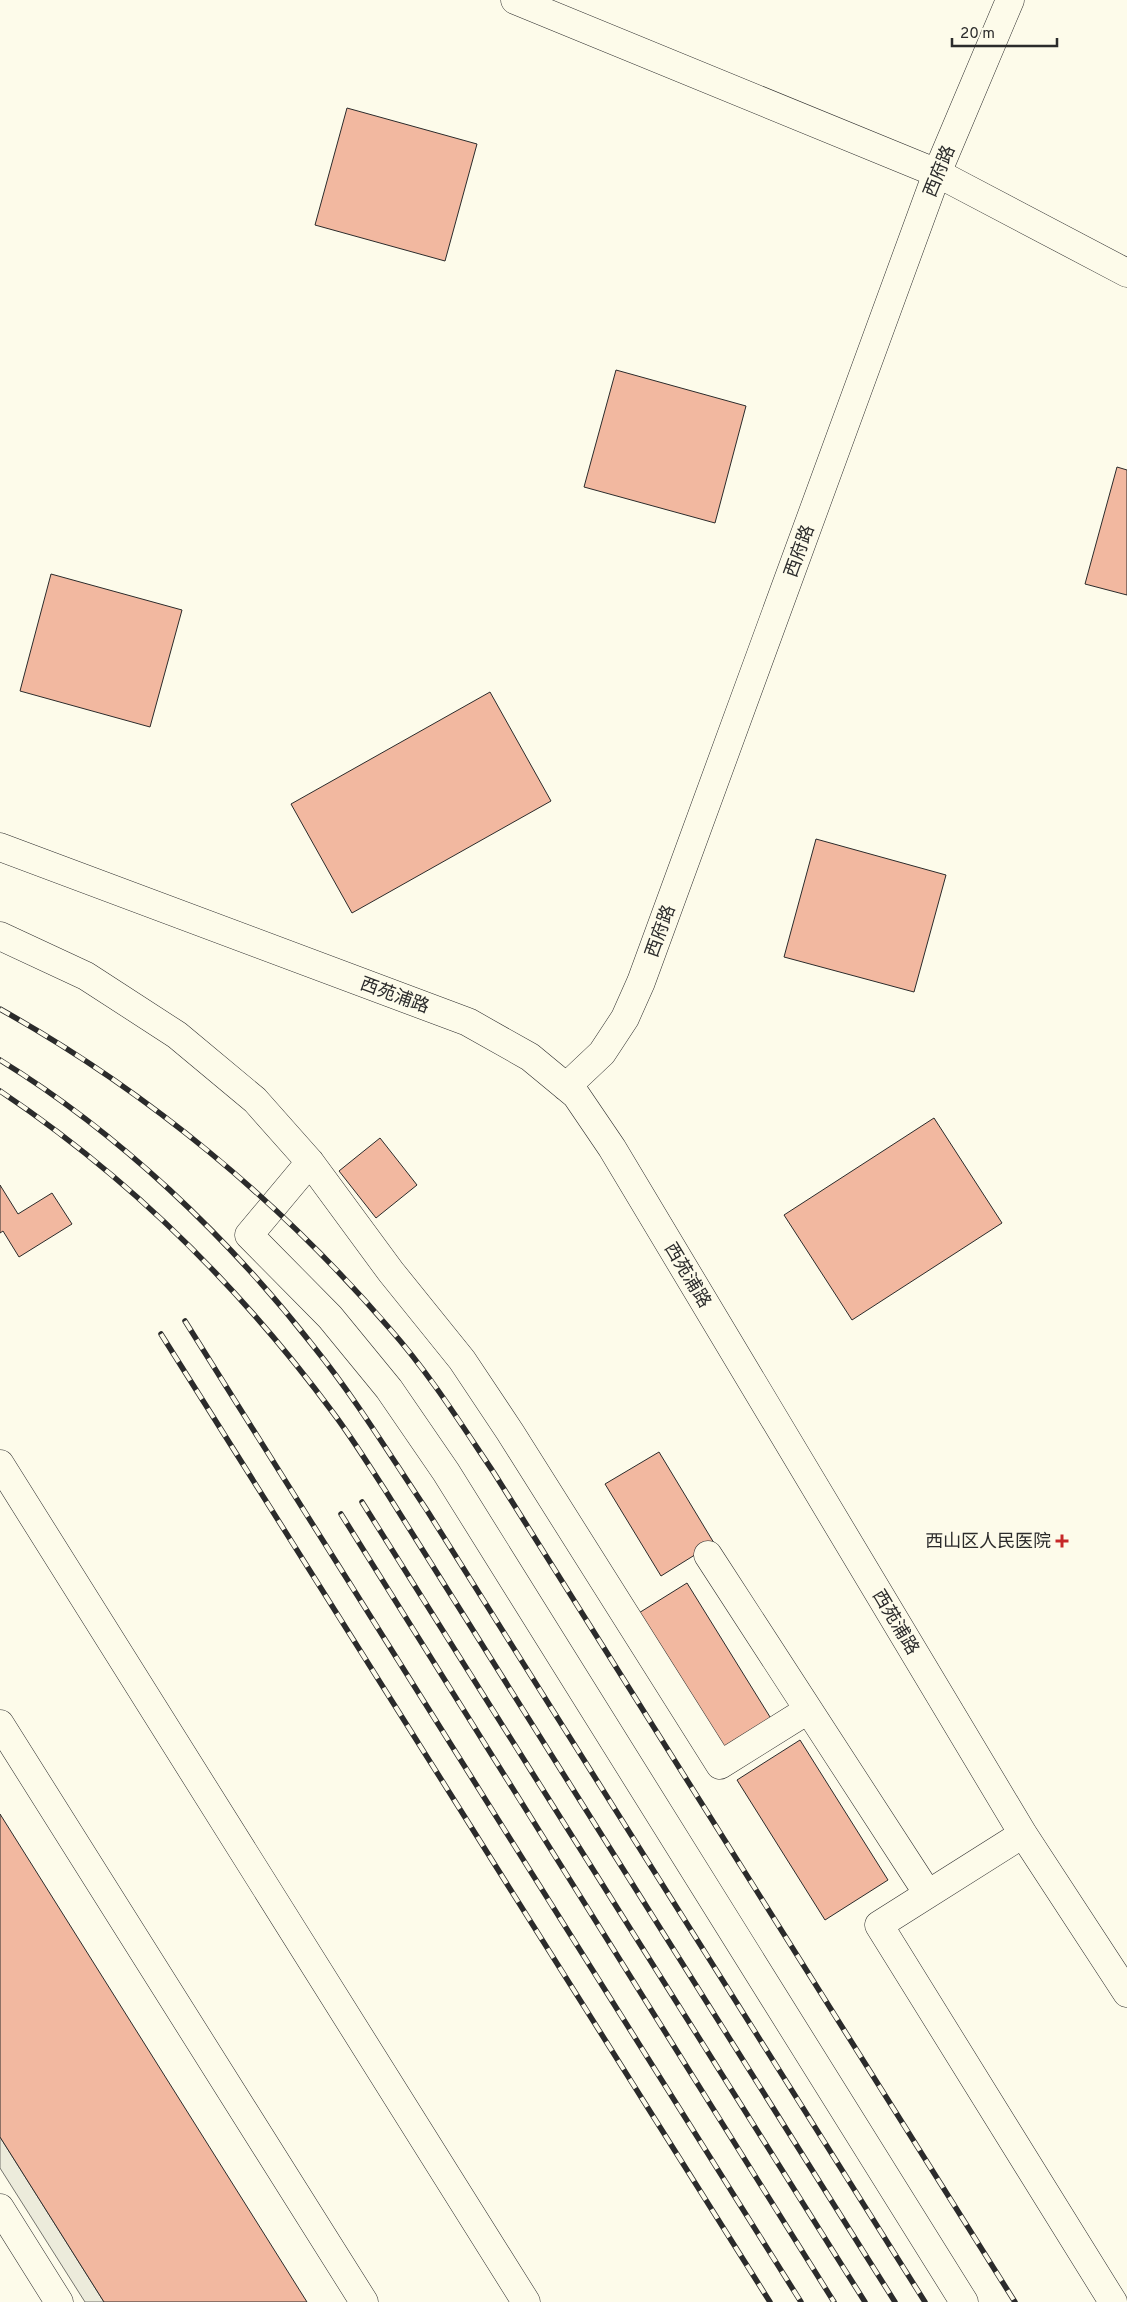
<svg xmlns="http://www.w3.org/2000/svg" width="1127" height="2302" viewBox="0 0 1127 2302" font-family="Overpass,'Noto Sans SC',sans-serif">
<rect width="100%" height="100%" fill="#fdfbea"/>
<path fill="#ecebdb" stroke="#74746e" d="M0 2137 104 2302H85L0 2168Z"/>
<path fill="#f2b8a0" stroke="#2b2b2b" d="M347 108 477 144 445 261 315 225Z
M616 370 746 406 715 523 584 487Z
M1117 467 1127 470V595L1085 584Z
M51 574 182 610 150 727 20 691Z
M490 692 551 801 352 913 291 804Z
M816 839 946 875 914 992 784 957Z
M934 1118 1002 1223 852 1320 784 1215Z
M380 1138 417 1185 376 1218 339 1171Z
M0 1185 18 1214 52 1193 72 1224 19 1257 3 1231 0 1233Z
M659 1452 714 1543 661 1576 605 1484Z
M687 1583 775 1725 723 1758 634 1616Z
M800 1740 888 1880 825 1920 737 1780Z
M0 1814 307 2302H104L0 2137Z"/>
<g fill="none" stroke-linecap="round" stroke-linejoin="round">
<g stroke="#2b2b2b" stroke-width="29">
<path id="minor" d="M515 0 937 173 1127 273
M0 847 468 1022 530 1057 576 1095 612 1148 1023 1834 1127 1993
M0 936 86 976 177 1035 255 1100 310 1162 391 1272 462 1360 510 1432 720 1765 808 1710
M566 1087 602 1053 625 1018 641 982 937 173 1010 0
M310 1162 249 1235 330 1317 389 1389 446 1472 964 2302
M0 1464 526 2302
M708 1555 928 1894
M0 1724 364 2302
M1023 1834 879 1925 1113 2302
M0 2208 59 2302"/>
</g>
<use href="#minor" stroke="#fdfbea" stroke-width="28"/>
<g stroke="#2b2b2b" stroke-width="5.5">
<path id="rail" d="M0 1009C147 1091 280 1201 390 1329 429 1373 461 1424 494 1473L1015 2302
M0 1060C119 1133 228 1237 314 1347 356 1399 391 1457 428 1512L925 2302
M0 1091C130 1178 241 1288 334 1414 352 1438 368 1464 385 1490L895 2302
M185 1321 801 2302
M161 1334 770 2302
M362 1502 865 2302
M341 1514 834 2302"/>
</g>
<use href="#rail" stroke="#fdfbea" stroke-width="4" stroke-dasharray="11" stroke-linecap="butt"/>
</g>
<path fill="#c62828" stroke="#fdfbea" stroke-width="2" d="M1059.5 1533.5h5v5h5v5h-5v5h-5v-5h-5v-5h5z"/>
<g text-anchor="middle" stroke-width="4" stroke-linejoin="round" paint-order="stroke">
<g font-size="18" fill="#2b2b2b" stroke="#fdfbea">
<text transform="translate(939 171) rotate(-68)" y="6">西府路</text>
<text transform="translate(799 551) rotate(-70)" y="6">西府路</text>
<text transform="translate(660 931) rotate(-70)" y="6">西府路</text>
<text transform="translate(395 995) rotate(20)" y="6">西苑浦路</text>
<text transform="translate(688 1275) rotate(59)" y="6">西苑浦路</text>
<text transform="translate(896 1622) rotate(59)" y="6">西苑浦路</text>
</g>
<g font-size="18" fill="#2b2b2b" stroke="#fdfbea" text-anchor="end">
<text x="1051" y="1547">西山区人民医院</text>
</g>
</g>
<path d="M952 38v8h105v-8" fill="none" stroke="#2b2b2b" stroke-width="2.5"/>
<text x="960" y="38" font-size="15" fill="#2b2b2b" stroke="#fdfbea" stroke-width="4" paint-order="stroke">20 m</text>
</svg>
